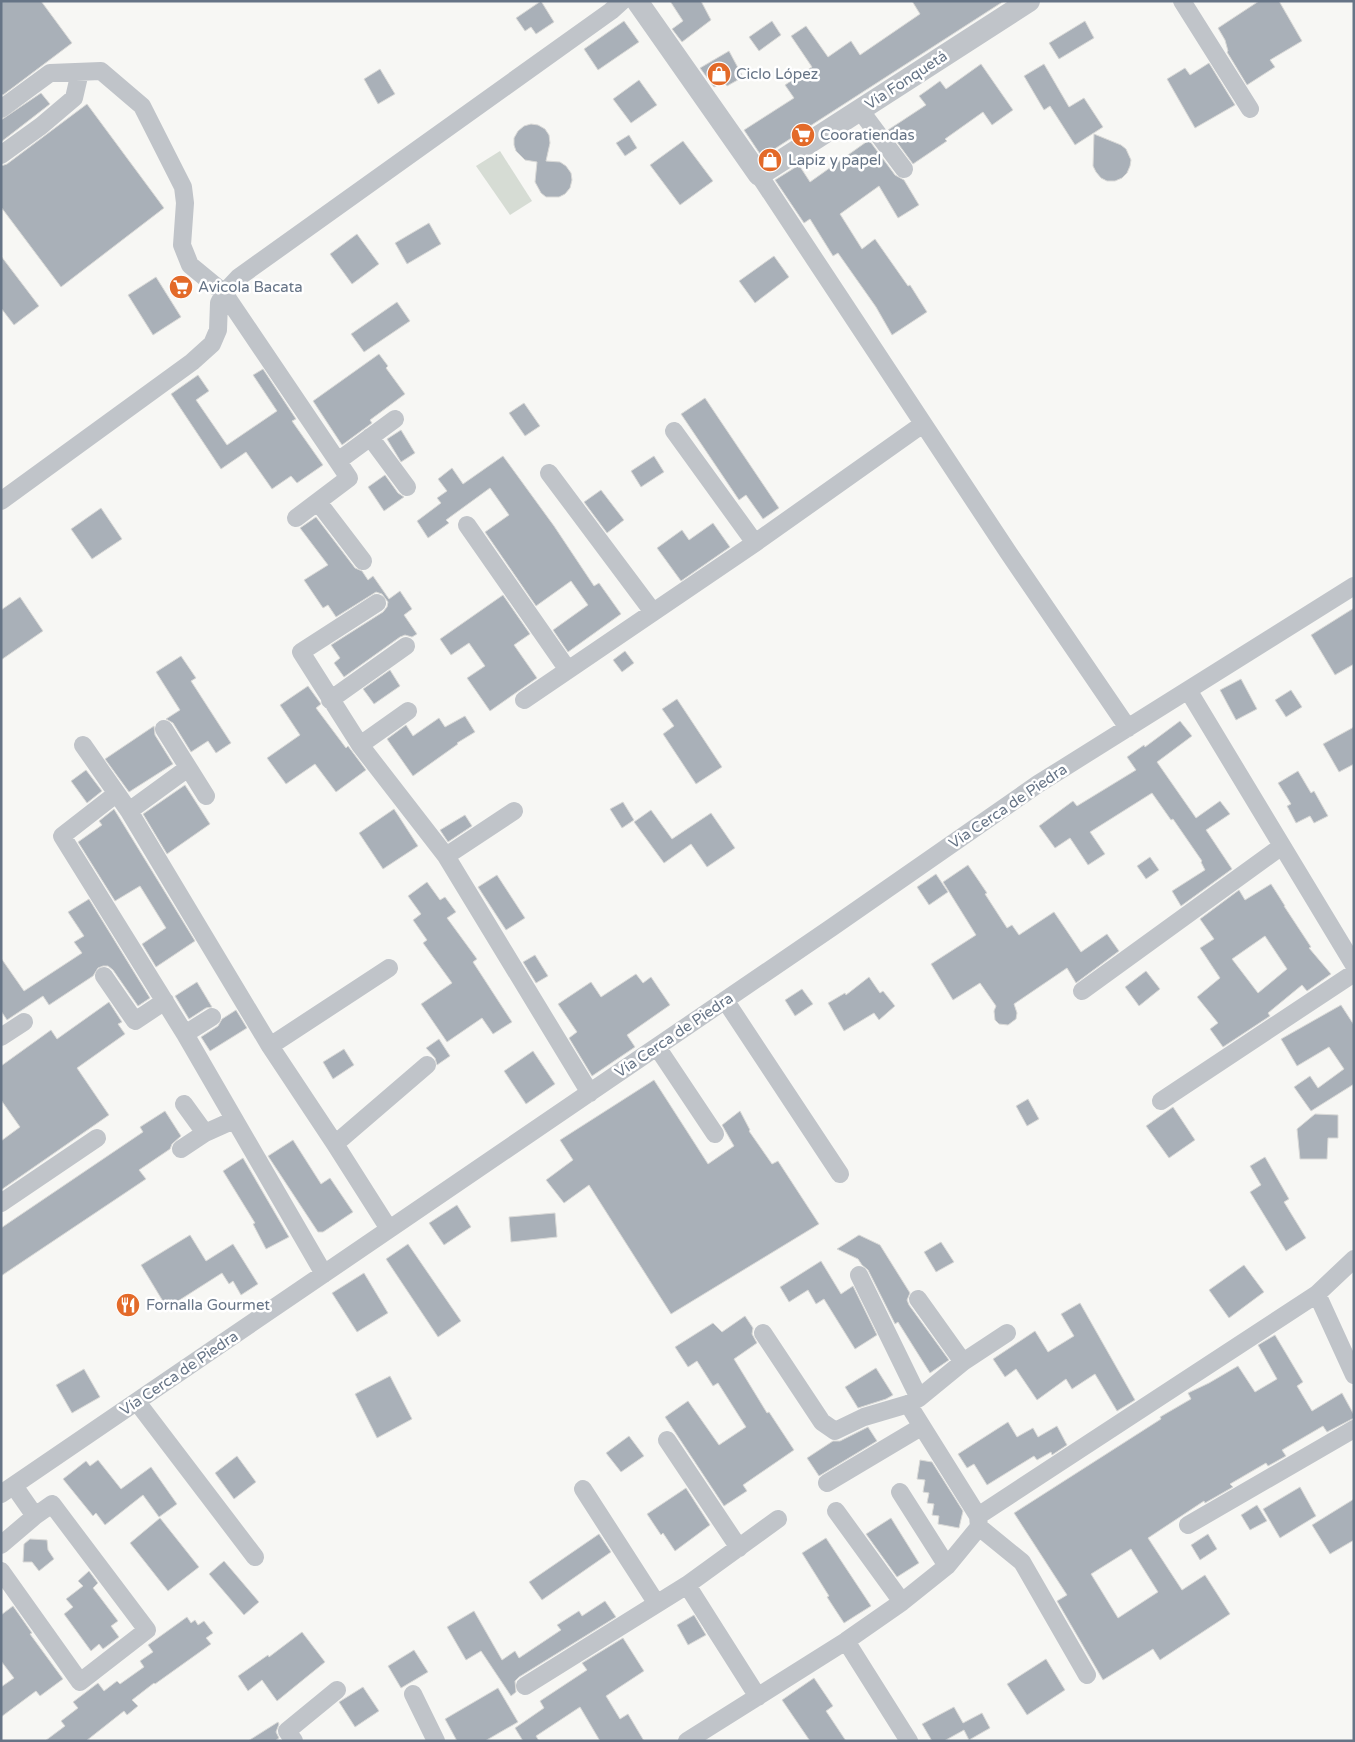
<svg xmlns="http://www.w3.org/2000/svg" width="1355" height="1742" viewBox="0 0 1355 1742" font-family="'Varela Round',sans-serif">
<rect width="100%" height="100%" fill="#f7f7f4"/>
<path fill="#d6dcd4" d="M500 151 532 201 510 215 476 166Z"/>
<path fill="#a9b0b8" stroke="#d9d9d7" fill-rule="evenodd" d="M1 1H41L72 43 3 95 1 93Z
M541 1 554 22 536 34 531 27 525 31 516 18Z
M670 1H701L711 20 682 42 672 29 683 21Z
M912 1H1004L762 157 744 130 794 98 785 85 812 67 791 36 806 26 828 57 851 41 860 55 920 14Z
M1259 1H1279L1302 41 1270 60 1275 67 1247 85 1227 52 1228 51 1225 40 1218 28Z
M624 21 639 42 598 70 584 49Z
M772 21 781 35 759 51 749 37Z
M1085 21 1094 38 1059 59 1049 43Z
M729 51 743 77 727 86 724 82 714 87 700 68Z
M1209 63 1235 105 1195 128 1167 79 1185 68 1190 75Z
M981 64 1013 110 992 125 983 112 945 139 947 141 913 164 888 130 926 105 919 96 929 89 940 81 946 89Z
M1044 64 1069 107 1084 98 1103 127 1075 145 1050 106 1044 110 1024 76Z
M380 69 395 94 378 104 364 79Z
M639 80 657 105 631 123 613 99Z
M41 93 50 104 1 142V120Z
M87 104 164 208 61 287 1 207V166L7 164Z
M531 124 538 125 545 129 549 135 550 143 546 161 560 162 566 166 571 173 572 180 570 188 565 194 559 197H546L541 193 535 182 537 162 525 160 516 151 514 145V138L518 131 524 126Z
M1094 134 1121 145 1126 149 1131 160 1130 166 1127 173 1122 178 1115 181H1107L1101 178 1096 172 1093 166Z
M629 135 637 148 625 156 616 143Z
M869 140 895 175 904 180 919 205 898 218 879 186 840 214 862 249 875 239 908 286 910 285 927 312 892 335 876 307 838 253 833 256 810 219 804 223 775 180 799 165 810 182Z
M683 141 713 181 680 205 650 165Z
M429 223 441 244 407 264 395 243Z
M357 234 379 264 352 284 330 254Z
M1 256 39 306 14 325 1 308Z
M774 256 789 277 755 303 739 281Z
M156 277 181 317 153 335 128 295Z
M397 302 410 321 364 352 351 334Z
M379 354 388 366 386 368 405 394 370 420 372 423 342 445 313 401Z
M263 369 296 419 292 421 323 465 297 483 291 476 272 489 246 452 221 469 171 394 198 375 209 391 196 400 227 445 277 411 253 375Z
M705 398 779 508 763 519 746 495 739 500 681 414Z
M524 403 540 426 525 436 509 413Z
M401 430 415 453 401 462 387 439Z
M503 456 554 526 594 586 599 583 621 614 568 652 553 630 588 605 571 581 536 606 485 532 509 515 490 488 446 520 449 523 428 538 417 521 441 503 437 498 447 491 438 479 452 468 463 484Z
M654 456 664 472 641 487 631 471Z
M385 475 398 493 404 497 384 511 368 487Z
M601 490 624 520 607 533 584 502Z
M101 508 122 539 92 559 71 529Z
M316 517 355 568 362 571 368 580 373 576 389 599 400 591 412 609 404 615 417 634 412 637 405 635 400 637 344 677 334 663 340 658 331 645 383 612 387 607 388 602 382 594 376 592 336 617 328 605 323 608 304 580 328 565 300 528Z
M713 523 730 547 681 581 657 548 682 530 689 540Z
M503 595 530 634 514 645 537 678 490 711 467 678 485 666 469 643 451 655 440 639Z
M20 597 43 631 1 660V610Z
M1354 608V664L1335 675 1311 635Z
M625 651 634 663 622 672 613 660Z
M181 656 196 678 191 681 231 743 216 753 208 741 191 752 173 723 166 719 180 710 156 672Z
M390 670 400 686 374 704 363 689Z
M1241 679 1257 709 1236 720 1220 690Z
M308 686 321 704 316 708 346 748 348 746 366 770 336 792 315 764 286 784 267 758 300 735 280 705Z
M1291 690 1302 707 1286 717 1275 700Z
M677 699 722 767 696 784 663 734 674 726 662 709Z
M465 716 475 732 457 743 458 744 413 776 387 739 406 725 413 736 439 718 445 727Z
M1180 721 1192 736 1157 762 1196 818 1220 801 1230 814 1206 830 1232 869 1181 906 1172 891 1205 870 1201 862 1202 861 1173 819 1171 820 1152 793 1090 832 1105 854 1088 865 1070 838 1055 848 1039 826 1073 801 1077 806 1136 770 1127 757 1144 745 1145 747Z
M154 726 155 735 173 764 129 792 105 759Z
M1354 727V764L1339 772 1323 744Z
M86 770 102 791 87 803 71 781Z
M1298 771 1311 793 1314 791 1328 816 1314 823 1310 816 1296 823 1287 806 1291 804 1278 783Z
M185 785 210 824 167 854 143 814Z
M623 802 634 820 622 828 610 809Z
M114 809 195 941 156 967 142 944 166 928 140 886 115 901 78 842 102 825 99 821Z
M394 809 418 846 383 869 359 833Z
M651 810 672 839 711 813 735 848 707 867 691 844 664 863 634 822Z
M465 815 472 826 448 842 440 830Z
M1150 857 1159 870 1146 879 1137 866Z
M968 865 987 893 985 894 1007 928 1012 925 1019 935 1054 912 1081 952 1107 934 1119 951 1076 983 1067 968 1014 1004 1017 1013 1016 1019 1008 1025 999 1024 995 1020 994 1011 996 1006 980 983 953 1000 931 964 976 935 943 882Z
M936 874 948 892 929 905 917 887Z
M497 875 525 918 506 930 478 887Z
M427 882 440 900 445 897 456 912 447 918 477 959 473 962 512 1022 493 1034 482 1018 447 1042 421 1004 452 983 423 943 427 940 413 920 421 914 408 896Z
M1271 884 1285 906H1284L1311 947 1309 948 1331 974 1307 991 1302 985 1268 1013 1270 1016 1223 1047 1210 1029 1218 1023 1197 997 1220 978 1200 948 1214 939 1200 919 1239 890 1245 900ZM1265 936 1287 969 1258 993 1232 959Z
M89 899 150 998 138 1006 113 970 108 966H103L98 968 93 976 49 1005 43 996 7 1020 1 1011V958L24 991 82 953 74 942 84 936 68 912Z
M535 955 548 976 536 983 523 962Z
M1146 971 1160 989 1139 1006 1125 987Z
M636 974 643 983 651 977 670 1005 627 1035 635 1047 592 1076 569 1038 577 1032 558 1004 591 982 601 997Z
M869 977 880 993 883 991 895 1006 879 1020 874 1013 844 1031 828 1003 845 993 846 995Z
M197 982 212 1007 206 1008 189 1019 175 996Z
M802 989 813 1004 795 1016 785 1000Z
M109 1002 122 1022 118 1024 125 1034 77 1068 109 1115 1 1190V1141L20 1127 1 1100V1066L51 1030 57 1039Z
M1341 1005 1354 1025V1084L1311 1111 1294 1087 1310 1076 1318 1088 1344 1069 1329 1047 1297 1066 1281 1039Z
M236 1010 247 1028 210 1051 201 1037 218 1026 222 1019Z
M439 1039 450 1056 437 1065 435 1058 426 1048Z
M344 1049 354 1065 333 1079 323 1062Z
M533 1051 555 1084 526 1104 504 1071Z
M654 1080 708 1164 734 1146 722 1125 740 1111 750 1130 749 1131 772 1164 778 1161 819 1224 671 1314 589 1185 564 1203 546 1180 573 1160 560 1140Z
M1028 1099 1039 1119 1027 1126 1016 1106Z
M1173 1107 1195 1140 1169 1158 1146 1126Z
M165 1111 181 1136 172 1144 170 1149 139 1170 146 1179 1 1276V1228L143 1132 140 1127Z
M1315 1114 1338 1115V1138H1328L1327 1159H1300L1297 1129Z
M293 1140 321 1184 330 1178 353 1212 323 1232H318L268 1156Z
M1265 1157 1289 1199 1284 1202 1306 1238 1286 1251 1250 1192 1261 1185 1250 1166Z
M243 1158 289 1237 266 1249 253 1224 255 1223 223 1171Z
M457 1205 471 1227 444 1245 429 1223Z
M555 1213 557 1237 511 1242 509 1217Z
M190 1235 206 1261 233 1244 258 1284 241 1295 233 1281 229 1284 222 1273 167 1308 141 1265Z
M859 1235 880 1245 910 1293 907 1300 909 1305 949 1360 930 1373 898 1322 895 1324 868 1270 862 1265 858 1259 837 1249Z
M941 1242 954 1262 936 1272 924 1252Z
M408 1244 461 1321 438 1337 386 1259Z
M821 1261 841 1294 853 1286 877 1335 855 1349 824 1299 816 1304 808 1290 789 1302 780 1287Z
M1244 1265 1264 1292 1229 1318 1209 1290Z
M364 1273 388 1313 357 1332 332 1293Z
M1080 1303 1135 1400 1117 1411 1095 1374 1072 1389 1066 1379 1037 1400 1016 1369 1005 1377 993 1359 1035 1331 1048 1352 1074 1336 1061 1314Z
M745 1316 753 1328 752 1334 757 1343 734 1359 767 1413 769 1412 794 1450 743 1485 747 1491 724 1506 665 1417 688 1401 719 1445 746 1427 718 1383 713 1386 697 1361 688 1367 675 1347 713 1323 722 1332Z
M1275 1335 1303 1382 1297 1386 1312 1411 1342 1393 1354 1415V1418L1327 1432 1323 1426 1282 1450 1286 1456 1268 1466 1266 1463 1230 1484 1233 1487 1205 1503 1204 1501 1148 1538 1182 1590 1205 1575 1230 1614 1160 1660 1153 1649 1103 1680 1057 1601 1067 1595 1014 1513 1161 1419 1160 1417 1191 1399 1188 1393 1209 1383 1238 1366 1255 1392 1277 1379 1258 1345ZM1131 1549 1158 1592 1118 1618 1091 1574Z
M876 1368 893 1395 886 1399 858 1408 845 1387Z
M84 1369 100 1397 72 1413 56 1385Z
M390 1376 412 1419 377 1438 355 1394Z
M1008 1422 1017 1437 1033 1428 1038 1437 1057 1426 1067 1445 1052 1455 1051 1452 1037 1460 1034 1456 987 1485 974 1464 967 1468 958 1454Z
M868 1427 877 1441 819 1476 807 1458 833 1441H840Z
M629 1436 644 1456 621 1472 606 1453Z
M237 1456 256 1482 234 1499 215 1473Z
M98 1460 121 1489 151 1467 177 1504 159 1517 143 1495 105 1525 96 1513 93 1516 63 1479 86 1461 90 1466Z
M920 1460 932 1462 963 1511 959 1528 938 1524 939 1516 932 1515 934 1504 927 1503 929 1493 923 1492 925 1480 917 1479Z
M1300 1487 1316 1516 1280 1538 1263 1509Z
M686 1488 710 1525 675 1551 663 1533 661 1535 647 1514Z
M1354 1499V1540L1330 1554 1312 1525Z
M1257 1505 1267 1521 1250 1530 1241 1515Z
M160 1518 199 1567 168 1591 130 1543Z
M891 1518 919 1563 897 1577 866 1534Z
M599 1534 611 1552 542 1600 529 1582Z
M1208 1534 1217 1549 1200 1560 1191 1545Z
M826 1538 871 1606 844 1623 827 1597 829 1596 802 1553Z
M30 1539 47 1540 48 1550 54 1559 39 1571 32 1562H23L24 1544Z
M224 1561 259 1602 244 1615 209 1574Z
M89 1571 98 1583 93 1588 118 1621 111 1626 119 1637 103 1649 99 1644 91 1651 64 1614 73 1607 66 1599 83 1586 78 1581Z
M605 1601 616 1617 519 1677 515 1681 516 1692 511 1696 481 1651 466 1660 447 1627 474 1611 502 1660 515 1651 519 1658 561 1630 557 1625 579 1611 582 1616Z
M13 1606 32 1633 30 1634 63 1679 40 1696 36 1691 1 1717V1687L14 1678 1 1661V1615Z
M694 1615 706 1635 688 1645 677 1625Z
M187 1617 191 1623 195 1620 198 1625 204 1621 213 1633 206 1638 211 1644 155 1684 154 1683 132 1700 138 1706 127 1715 124 1711 86 1741H45L65 1726 61 1721 78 1708 73 1702 98 1683 104 1691 117 1681 120 1684 144 1667 140 1661 153 1652 148 1645Z
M302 1632 325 1662 277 1701 262 1680 248 1691 238 1676 268 1655 269 1657Z
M623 1638 644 1671 606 1696 620 1719 628 1714 644 1741H600L580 1707 536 1736 539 1741H523L515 1728 544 1708 540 1701 587 1670 582 1663Z
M414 1650 428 1672 401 1688 388 1666Z
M1046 1659 1065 1690 1027 1715 1007 1684Z
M814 1678 833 1706 826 1711 846 1741H810L782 1700Z
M363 1687 379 1711 355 1727 339 1702Z
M498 1688 518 1722 485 1741H457L445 1719Z
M954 1707 963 1723 982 1713 990 1728 969 1740 964 1730 944 1741H932L922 1724Z
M278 1722 279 1724 276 1732 279 1738 275 1741H248Z"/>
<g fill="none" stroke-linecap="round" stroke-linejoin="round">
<path stroke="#c0c4c9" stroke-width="18" d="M1182 1 1250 109
M1 109 50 73 101 71 142 106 183 187 185 203 182 245 190 265 224 293 349 478 296 518
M860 110 904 169
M1 155 41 126 74 98 80 72
M759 175 1008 552 1128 728
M674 431 755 543
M370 437 407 487
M338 461 395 419
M549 473 653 612
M1 501 192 362 212 344 218 330 219 303 224 293 239 277 611 11 622 1
M318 502 363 561
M467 525 568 670
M377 603 301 652 360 745 446 856 590 1093
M1188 690 1354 965
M330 700 406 646
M524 700 755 543 923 424
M164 729 206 796
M83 745 129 811 270 1046 335 1144 389 1229
M360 745 408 711
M116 794 62 836 185 1034 324 1274
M129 811 188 768
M446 856 514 811
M104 976 135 1021 165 1001
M1082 991 1282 846
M725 1000 840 1174
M185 1034 212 1017
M1 1037 24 1022
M270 1046 389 968
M657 1047 715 1134
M1161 1101 1354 973
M184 1104 205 1133
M335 1144 427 1065
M181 1149 205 1133 234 1120
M1 1203 97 1138
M859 1275 919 1398
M1317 1294 1354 1375
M918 1299 963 1362
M763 1333 822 1422 835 1431 864 1417 908 1404 919 1398 963 1362 1007 1333
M137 1402 255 1557
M908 1404 978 1516
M667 1440 739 1548
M827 1483 921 1427
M14 1486 35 1516
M583 1489 657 1604
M900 1492 947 1566
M1 1494 831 928 1038 784 1354 586
M836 1511 902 1602
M1188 1525 1354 1429
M979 1527 1022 1562 1087 1675
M1 1545 35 1516 52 1504 147 1630 80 1682 1 1571
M687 1585 758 1697
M846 1641 909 1741
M525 1686 687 1585 778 1519
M413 1694 436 1741
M294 1741 287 1731 337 1690
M687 1741 846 1641 902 1602 947 1566 979 1527 978 1516 1317 1294 1354 1259"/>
<path stroke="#c0c4c9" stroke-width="22" d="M637 1 759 175 1029 1"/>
</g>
<defs>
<g id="shop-disc" transform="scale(1.25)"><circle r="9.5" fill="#e36a29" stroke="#fff"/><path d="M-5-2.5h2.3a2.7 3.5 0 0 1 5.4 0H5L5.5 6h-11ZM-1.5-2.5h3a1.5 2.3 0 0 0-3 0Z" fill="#fff"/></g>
<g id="supermarket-disc" transform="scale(1.25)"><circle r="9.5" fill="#e36a29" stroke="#fff"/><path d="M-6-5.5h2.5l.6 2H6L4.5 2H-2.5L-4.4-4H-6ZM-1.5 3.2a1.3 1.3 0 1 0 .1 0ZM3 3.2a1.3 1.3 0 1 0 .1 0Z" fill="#fff"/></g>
<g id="restaurant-disc" transform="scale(1.25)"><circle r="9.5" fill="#e36a29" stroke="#fff"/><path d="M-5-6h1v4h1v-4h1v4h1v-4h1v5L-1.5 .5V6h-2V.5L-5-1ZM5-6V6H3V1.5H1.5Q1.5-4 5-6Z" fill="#fff"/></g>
</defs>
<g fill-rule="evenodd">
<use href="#shop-disc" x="719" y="74"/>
<use href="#supermarket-disc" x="803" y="135"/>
<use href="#shop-disc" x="770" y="160"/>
<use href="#supermarket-disc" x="181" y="287"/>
<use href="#restaurant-disc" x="128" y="1305"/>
</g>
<g text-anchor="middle" stroke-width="5" stroke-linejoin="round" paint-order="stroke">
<g font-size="15" fill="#667486" stroke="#fff" text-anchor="start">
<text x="736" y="79">Ciclo López</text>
<text x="820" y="140">Cooratiendas</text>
<text x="788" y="165">Lapiz y papel</text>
<text x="198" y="292">Avicola Bacata</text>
<text x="146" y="1310">Fornalla Gourmet</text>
</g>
<g font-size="15" fill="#667486" stroke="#fff">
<text transform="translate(906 80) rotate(-33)" y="5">Vía Fonquetá</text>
<text transform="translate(1008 806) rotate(-34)" y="5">Vía Cerca de Piedra</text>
<text transform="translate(674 1035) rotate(-34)" y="5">Vía Cerca de Piedra</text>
<text transform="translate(179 1373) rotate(-34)" y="5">Vía Cerca de Piedra</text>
</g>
</g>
<rect width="1355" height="1742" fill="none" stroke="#667486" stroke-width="5"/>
</svg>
